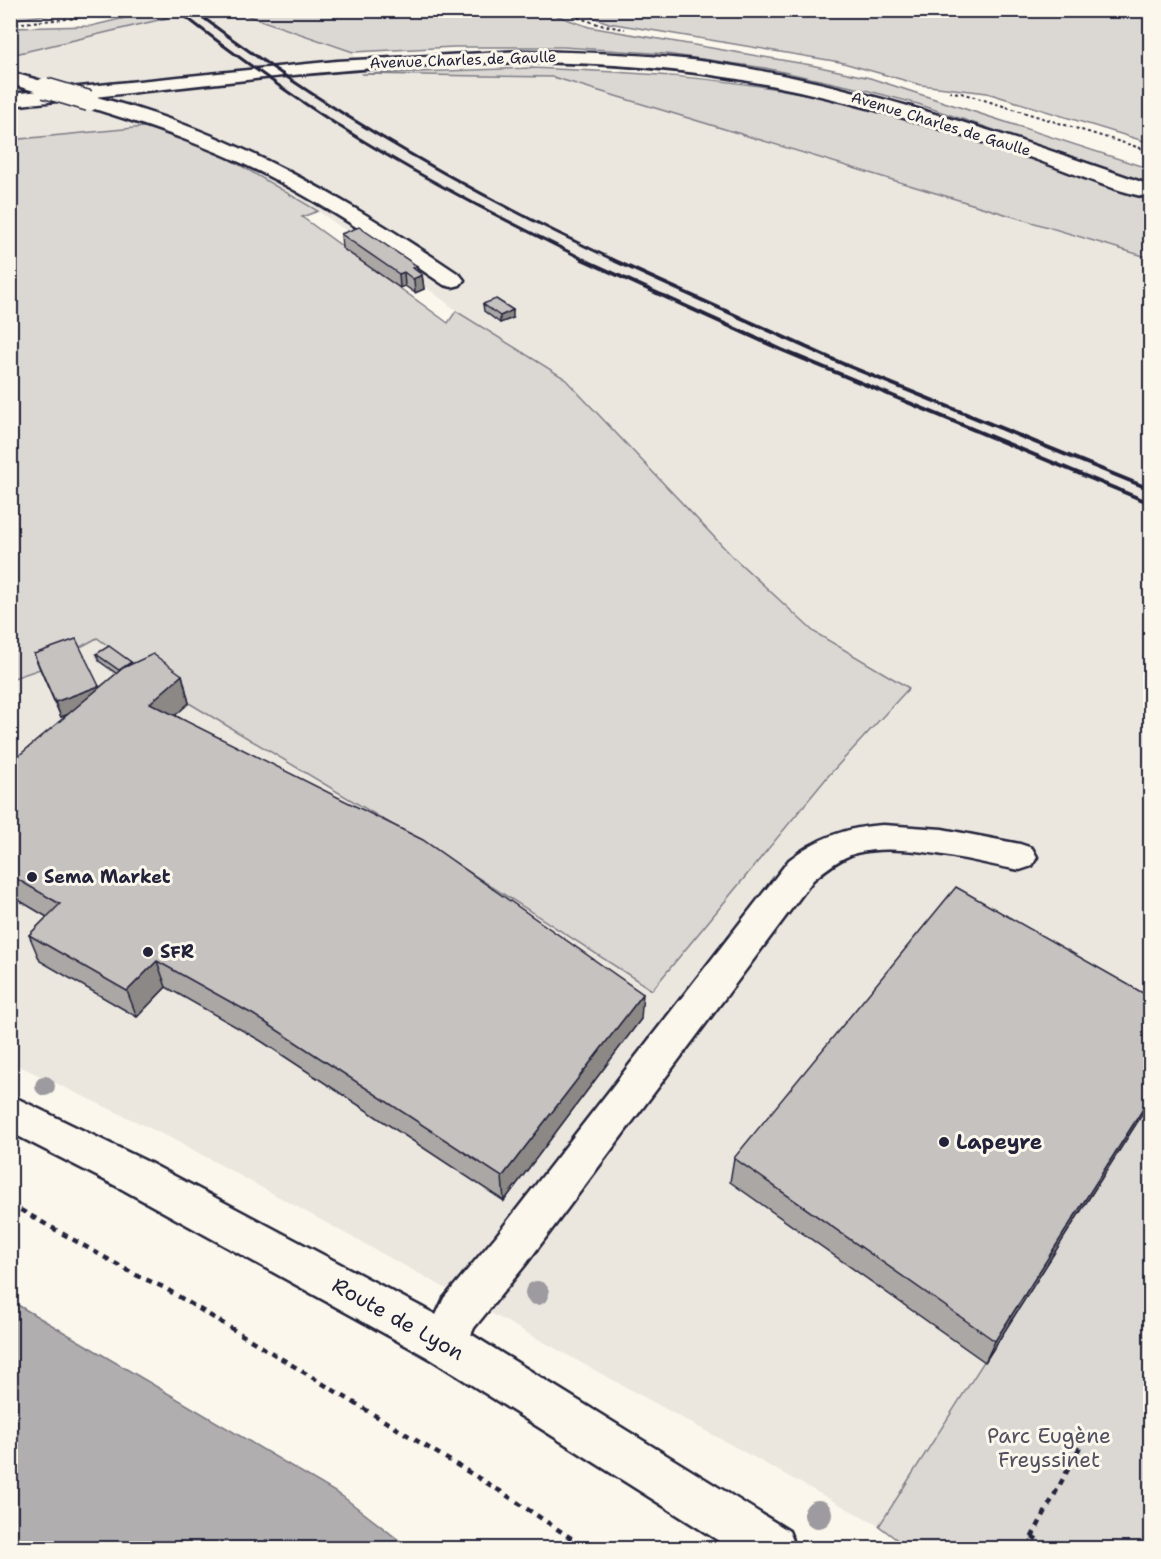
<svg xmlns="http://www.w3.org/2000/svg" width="1161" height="1559" viewBox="0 0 1161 1559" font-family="'Shantell Sans',sans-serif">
<rect width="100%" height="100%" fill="#fbf7ec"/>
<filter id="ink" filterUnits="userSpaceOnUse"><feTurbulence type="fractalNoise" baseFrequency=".0167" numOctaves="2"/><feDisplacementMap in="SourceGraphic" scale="12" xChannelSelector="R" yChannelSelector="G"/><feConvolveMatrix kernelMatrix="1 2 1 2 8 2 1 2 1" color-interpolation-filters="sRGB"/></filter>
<g filter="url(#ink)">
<path fill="#ebe7df" d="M168 11 208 12 234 11 353 52 361 74 552 77 1150 258V1097L879 1526 177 1141 11 1062V679L40 669 96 638 189 703 443 855 829 775 908 688 814 633 732 556 564 378 457 311 418 281 318 211 209 147 155 126 11 140V117L21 108 22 81 11 78V55L166 19 161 12Z"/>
<path fill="#dbd8d3" stroke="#7e7d87" stroke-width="1.5" d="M10 11 11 10 73 11 11 20Z
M234 11H544L589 27 811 65 870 78 1150 169V183L918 104 865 90 765 68 666 54 563 47H454L353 52Z
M575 11H1150V143L987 93 921 85 840 62 609 23Z
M149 12H161L167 18 11 55V28L91 26Z
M531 68C629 72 729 77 825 98 936 121 1043 164 1150 200V258L553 77 361 74Z
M155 126 209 147 318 211 302 217 448 323 456 311 564 378 732 556 814 632 909 688 829 775 652 990 443 855 189 703 97 638 40 669 11 679 10 140Z
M1150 1101V1548H908L879 1526Z"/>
<path fill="#b1aeb0" stroke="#787681" stroke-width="1.5" d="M11 1301 342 1496 409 1548H11Z"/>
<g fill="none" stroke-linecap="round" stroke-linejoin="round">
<g stroke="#22223b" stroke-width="5">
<path id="minor" d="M10 72 52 84 55 88 52 92 45 94 10 84Z
M89 95C229 130 342 196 460 275L464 280 460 285 452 287 444 285C388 247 333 210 274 179 213 147 147 125 82 105L79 101 82 97Z
M883 825 942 829 1020 844 1032 848 1037 857 1032 866 1020 870C974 862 901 841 856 853 840 858 826 869 813 880L526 1264 474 1328 461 1358 445 1365 429 1358 423 1343 444 1298 496 1236 789 860C817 838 847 827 883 825Z"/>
</g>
<g stroke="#22223b" stroke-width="5">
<path id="major" d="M522 51C584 52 647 54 708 62 860 84 1006 135 1150 185V198C1110 190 1069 171 1029 157 942 129 855 101 765 84 516 35 260 81 10 106V94L337 61Z
M10 1095 148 1162 461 1328 789 1531 796 1548H730L429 1358 120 1188 10 1132Z"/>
</g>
<path stroke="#22223b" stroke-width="2" stroke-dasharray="3 3" stroke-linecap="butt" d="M555 10 601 25 625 29
M10 24 77 18 120 10
M949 92 961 93 1150 151"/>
<path stroke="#22223b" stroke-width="4.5" stroke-dasharray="6 6" stroke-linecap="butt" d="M10 1204 136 1275 163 1287 500 1491 586 1548
M1032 1536 1049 1548
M1026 1548 1081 1445"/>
<use href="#minor" fill="#fbf7ec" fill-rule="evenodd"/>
<use href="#major" fill="#fbf7ec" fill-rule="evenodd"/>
<path stroke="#22223b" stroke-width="3" d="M177 10C236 56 296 100 360 139 433 184 509 222 585 260
M193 10C324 110 465 190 614 260"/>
<path stroke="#22223b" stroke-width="4" d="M582 259 782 350 1150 503
M611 259 841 363 1150 489"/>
<g stroke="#22223b" stroke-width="23" stroke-linecap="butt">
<path id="minor-bridge" d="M45 88 89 101"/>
</g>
<use href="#minor-bridge" stroke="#fbf7ec" stroke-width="20"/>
</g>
<g fill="#9d9ba0">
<circle cx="45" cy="1086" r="10"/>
<circle cx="537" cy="1293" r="12"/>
<circle cx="818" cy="1514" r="14"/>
</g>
<path fill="#aaa7a5" stroke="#22223b" stroke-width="1.5" d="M341 234 417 266V271L422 275 424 289 415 293 405 286 400 288 342 248Z
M483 304 513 318 500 323 484 311Z
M34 654 99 688 117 674 99 661 96 654 131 662V664L182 675 189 703 175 715 641 1019 504 1201 261 1041 166 987 137 1017 40 961 29 935 47 917 10 895V763L69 714 61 717 40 669Z
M1150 997V1102L985 1362 730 1182 734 1158Z"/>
<path fill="#8b8886" stroke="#22223b" stroke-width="1.5" d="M417 266 418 277 422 275 424 289 415 293 413 268Z
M404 272 405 286 400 288 399 274Z
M513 310V318L500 323V316Z
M182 675 189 703 159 730 150 703Z
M99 686 103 701 61 717 55 702Z
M157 961 166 987 137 1017 127 991Z
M643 994 641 1019 504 1201 502 1177Z
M1150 1098V1102L985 1362 995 1341Z"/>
<path fill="#c6c2c0" stroke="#22223b" stroke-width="1.5" d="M359 227 417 266 413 268 422 275 413 279 404 272 399 274 341 234Z
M496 299 513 310 500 316 483 304Z
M76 639 99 686 55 702 34 654Z
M109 646 131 662 119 670 96 654Z
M153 654 182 675 150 703 423 840 643 994 502 1177 254 1015 157 961 127 991 29 935 60 904 10 875V763L123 668Z
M956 887 1150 997V1098L995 1341 734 1158Z"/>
</g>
<g fill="#22223b" stroke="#fbf7ec" stroke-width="2">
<circle cx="32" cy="877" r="6"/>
<circle cx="148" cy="952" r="6"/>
<circle cx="944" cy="1142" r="6"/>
</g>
<g text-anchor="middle" stroke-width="6" stroke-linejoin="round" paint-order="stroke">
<g font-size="15" fill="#22223b" stroke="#fbf7ec">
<text transform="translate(463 60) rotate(-2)" y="5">Avenue Charles de Gaulle</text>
<text transform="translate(941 124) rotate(17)" y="5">Avenue Charles de Gaulle</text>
</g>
<g font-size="18" font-weight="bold" fill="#22223b" stroke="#fbf7ec" text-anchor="start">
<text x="44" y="883">Sema Market</text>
<text x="160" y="958">SFR</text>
</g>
<g font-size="21" font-weight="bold" fill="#22223b" stroke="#fbf7ec" text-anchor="start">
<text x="956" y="1149">Lapeyre</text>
</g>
<g font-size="21" fill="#22223b" stroke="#fbf7ec">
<text transform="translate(398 1319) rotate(29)" y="7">Route de Lyon</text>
</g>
<g font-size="21" fill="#505061" stroke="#fbf7ec">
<text x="1049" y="1443">Parc Eugène<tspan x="1049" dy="24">Freyssinet</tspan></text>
</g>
</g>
<rect width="1161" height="1559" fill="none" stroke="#fbf7ec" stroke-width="36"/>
<rect x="18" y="18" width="1125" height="1523" fill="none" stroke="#22223b" stroke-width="2" filter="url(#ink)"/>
</svg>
